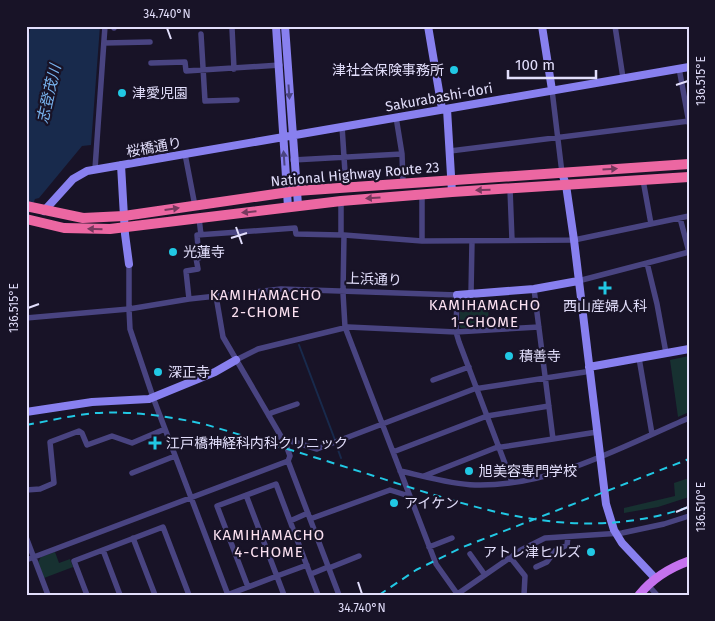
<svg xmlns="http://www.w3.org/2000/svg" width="715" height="621" viewBox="0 0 715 621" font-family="'Fira Sans','Noto Sans JP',sans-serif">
<rect width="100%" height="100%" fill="#181327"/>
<path fill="#173131" d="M462 302H488L489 327 461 328 460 327V304Z
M689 356V412L678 417 670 360Z
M689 478V497L658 507 624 513V508L675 496 674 483Z
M55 552 59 563 70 559 73 567 44 578 38 562 41 557Z"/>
<path fill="#182a4c" d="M31 26H100L91 145 82 146 39 198 35 199 30 212 26 216V46Z"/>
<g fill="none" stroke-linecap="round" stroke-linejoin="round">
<path stroke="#182a4c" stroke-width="2" d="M299 345 335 440
M337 447 341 458"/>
<path stroke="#494481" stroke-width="5.5" d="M615 26 623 78
M114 28V26
M232 28 234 69
M201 34 205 101 237 100
M104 43 150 42
M151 63 185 62 186 71 280 65
M679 68 689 123
M552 90 562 173
M396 117 402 154 403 183
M342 126 346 188
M450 151 689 121
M185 154 195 206
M293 160 402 154
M95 169 105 26
M643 180 651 224
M510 189 512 240
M422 195V241
M341 201V235H344L343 293 345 327 436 564 458 595
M199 218 201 235
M680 218 689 252
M344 235 422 241 574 240 689 216
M647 263 657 304 666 353
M129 264V309L130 329 154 400 228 595
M578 281 689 252
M534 289 553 439 597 432
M471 294 472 241
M216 296 223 337 286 445 290 456 288 461 339 595
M189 299 186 271 198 269 196 258H199L197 235 295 228 296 234 341 235
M26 318 129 309 189 299 281 289 457 295 456 332 459 342 512 482
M639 358 652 434
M236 360 258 349 348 327 456 332 539 327
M433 380 469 367
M269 416 271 413 297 404
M281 438 317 449 474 389 585 372
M393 452 487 416 549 406
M400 471C424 476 449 484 475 485 551 487 621 447 689 418
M132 473 175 456
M424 476 495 448 553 439
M26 490 40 489 54 483 50 442 79 431 82 433 87 445 112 436 132 443 165 429
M246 495 284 595
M310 519 390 490 409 496
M290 521 308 513
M26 537 48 595
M133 538 155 595
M429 547 452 538
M103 550 120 595
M470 554 485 575
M510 557 525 576 524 595
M26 560 288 461
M536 567 547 562 555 551 567 545 568 537
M329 568 359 556
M311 574 328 567
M277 576 307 565
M648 585 657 595
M248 587 217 506 276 484 318 595
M87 595 74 561 163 527 189 595
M227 595 277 576
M456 595 521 550 545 538 622 533 664 524 689 516"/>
<path stroke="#8880ef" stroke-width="8" d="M276 26 288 207
M285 26 298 205
M428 26 442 109
M542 26 552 90
M447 109 452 192
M121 165 125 234 129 264
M562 173 566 185 574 240 606 504 614 530 622 543 655 578
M44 211 73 179 87 171 689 67
M457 295 534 289 578 281
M589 367 689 349
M26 412 92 402 149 399 215 372 236 360"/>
<path stroke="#c572ee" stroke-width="9" d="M639 595C652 579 669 568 689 561"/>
<path stroke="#ec67a2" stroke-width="10" d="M26 206 83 218 124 216 296 191 689 164
M26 219 64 228 110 229 341 201 452 192 689 177"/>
<path stroke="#21c8e4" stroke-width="2" stroke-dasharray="8 6" stroke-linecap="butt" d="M26 425C49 421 72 415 96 413 134 411 167 416 204 424 261 441 318 458 374 476 482 510 576 545 689 507
M379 595 416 570 463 547 689 459"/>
</g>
<defs><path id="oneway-solid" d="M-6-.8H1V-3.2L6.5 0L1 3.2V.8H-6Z" transform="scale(1.25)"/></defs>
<g fill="#4a4481">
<use href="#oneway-solid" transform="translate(289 92) rotate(86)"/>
<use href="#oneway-solid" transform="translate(284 158) rotate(-94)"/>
</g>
<g fill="#77395e">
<use href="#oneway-solid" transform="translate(610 169) rotate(-4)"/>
<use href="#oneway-solid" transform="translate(483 190) rotate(178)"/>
<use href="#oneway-solid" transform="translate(373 198) rotate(176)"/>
<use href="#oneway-solid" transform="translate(172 209) rotate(-8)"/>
<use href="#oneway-solid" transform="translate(249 212) rotate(174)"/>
<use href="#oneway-solid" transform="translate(95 229) rotate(-178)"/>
</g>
<path fill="none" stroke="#e2defb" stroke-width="2" d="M167 28 171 39M676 85 688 81M236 227 242 244M231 238 247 233M28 308 39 304M676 512 688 507M358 582 362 594"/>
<g fill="#21c8e4" stroke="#181327" stroke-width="2">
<circle cx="454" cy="70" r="5"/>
<circle cx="122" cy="93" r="5"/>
<circle cx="173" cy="252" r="5"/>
<path d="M602.5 280.5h5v5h5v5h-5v5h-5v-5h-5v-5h5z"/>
<circle cx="509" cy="356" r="5"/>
<circle cx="158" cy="372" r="5"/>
<path d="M152.5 435.5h5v5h5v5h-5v5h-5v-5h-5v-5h5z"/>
<circle cx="469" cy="471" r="5"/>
<circle cx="394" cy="503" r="5"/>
<circle cx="591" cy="552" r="5"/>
</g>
<g text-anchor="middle" stroke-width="4.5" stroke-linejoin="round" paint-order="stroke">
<g font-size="14" fill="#e2defb" stroke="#181327" text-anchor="start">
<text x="444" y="75" text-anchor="end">津社会保険事務所</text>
<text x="132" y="98">津愛児園</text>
<text x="183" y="257">光蓮寺</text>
<text x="605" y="311" text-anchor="middle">西山産婦人科</text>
<text x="519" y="361">積善寺</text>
<text x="168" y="377">深正寺</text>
<text x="166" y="448">江戸橋神経科内科クリニック</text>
<text x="479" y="476">旭美容専門学校</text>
<text x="404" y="508">アイケン</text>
<text x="581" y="557" text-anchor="end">アトレ津ヒルズ</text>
</g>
<g font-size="14" fill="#e2defb" stroke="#181327">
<text transform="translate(439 97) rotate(-10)" y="5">Sakurabashi-dori</text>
<text transform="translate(154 147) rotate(-10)" y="5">桜橋通り</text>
<text transform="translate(355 174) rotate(-5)" y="5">National Highway Route 23</text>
<text transform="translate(374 279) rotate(2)" y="5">上浜通り</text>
</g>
<g font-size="15" font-style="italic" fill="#78b3ee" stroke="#181327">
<text transform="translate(49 94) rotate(-77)" y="5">志登茂川</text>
</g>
<g font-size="15" letter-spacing="1" fill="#fbe0f0" stroke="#181327">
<text x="266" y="300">KAMIHAMACHO<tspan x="266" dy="17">2-CHOME</tspan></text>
<text x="485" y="310">KAMIHAMACHO<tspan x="485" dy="17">1-CHOME</tspan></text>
<text x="269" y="540">KAMIHAMACHO<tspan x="269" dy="17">4-CHOME</tspan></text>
</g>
</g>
<rect width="715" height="621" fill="none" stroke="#181327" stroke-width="55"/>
<path d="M508 70v8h88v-8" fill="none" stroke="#e2defb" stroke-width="2.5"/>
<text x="515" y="70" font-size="15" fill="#e2defb" stroke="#181327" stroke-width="4" paint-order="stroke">100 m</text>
<rect x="28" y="28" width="660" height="566" fill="none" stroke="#e2defb" stroke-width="2"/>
<g font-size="12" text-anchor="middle" fill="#e2defb">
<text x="167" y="18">34.740°N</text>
<text transform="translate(701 81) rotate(-90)" y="4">136.515°E</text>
<text transform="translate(14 308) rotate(-90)" y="4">136.515°E</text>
<text transform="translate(701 507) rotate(-90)" y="4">136.510°E</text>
<text x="362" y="612">34.740°N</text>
</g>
</svg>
